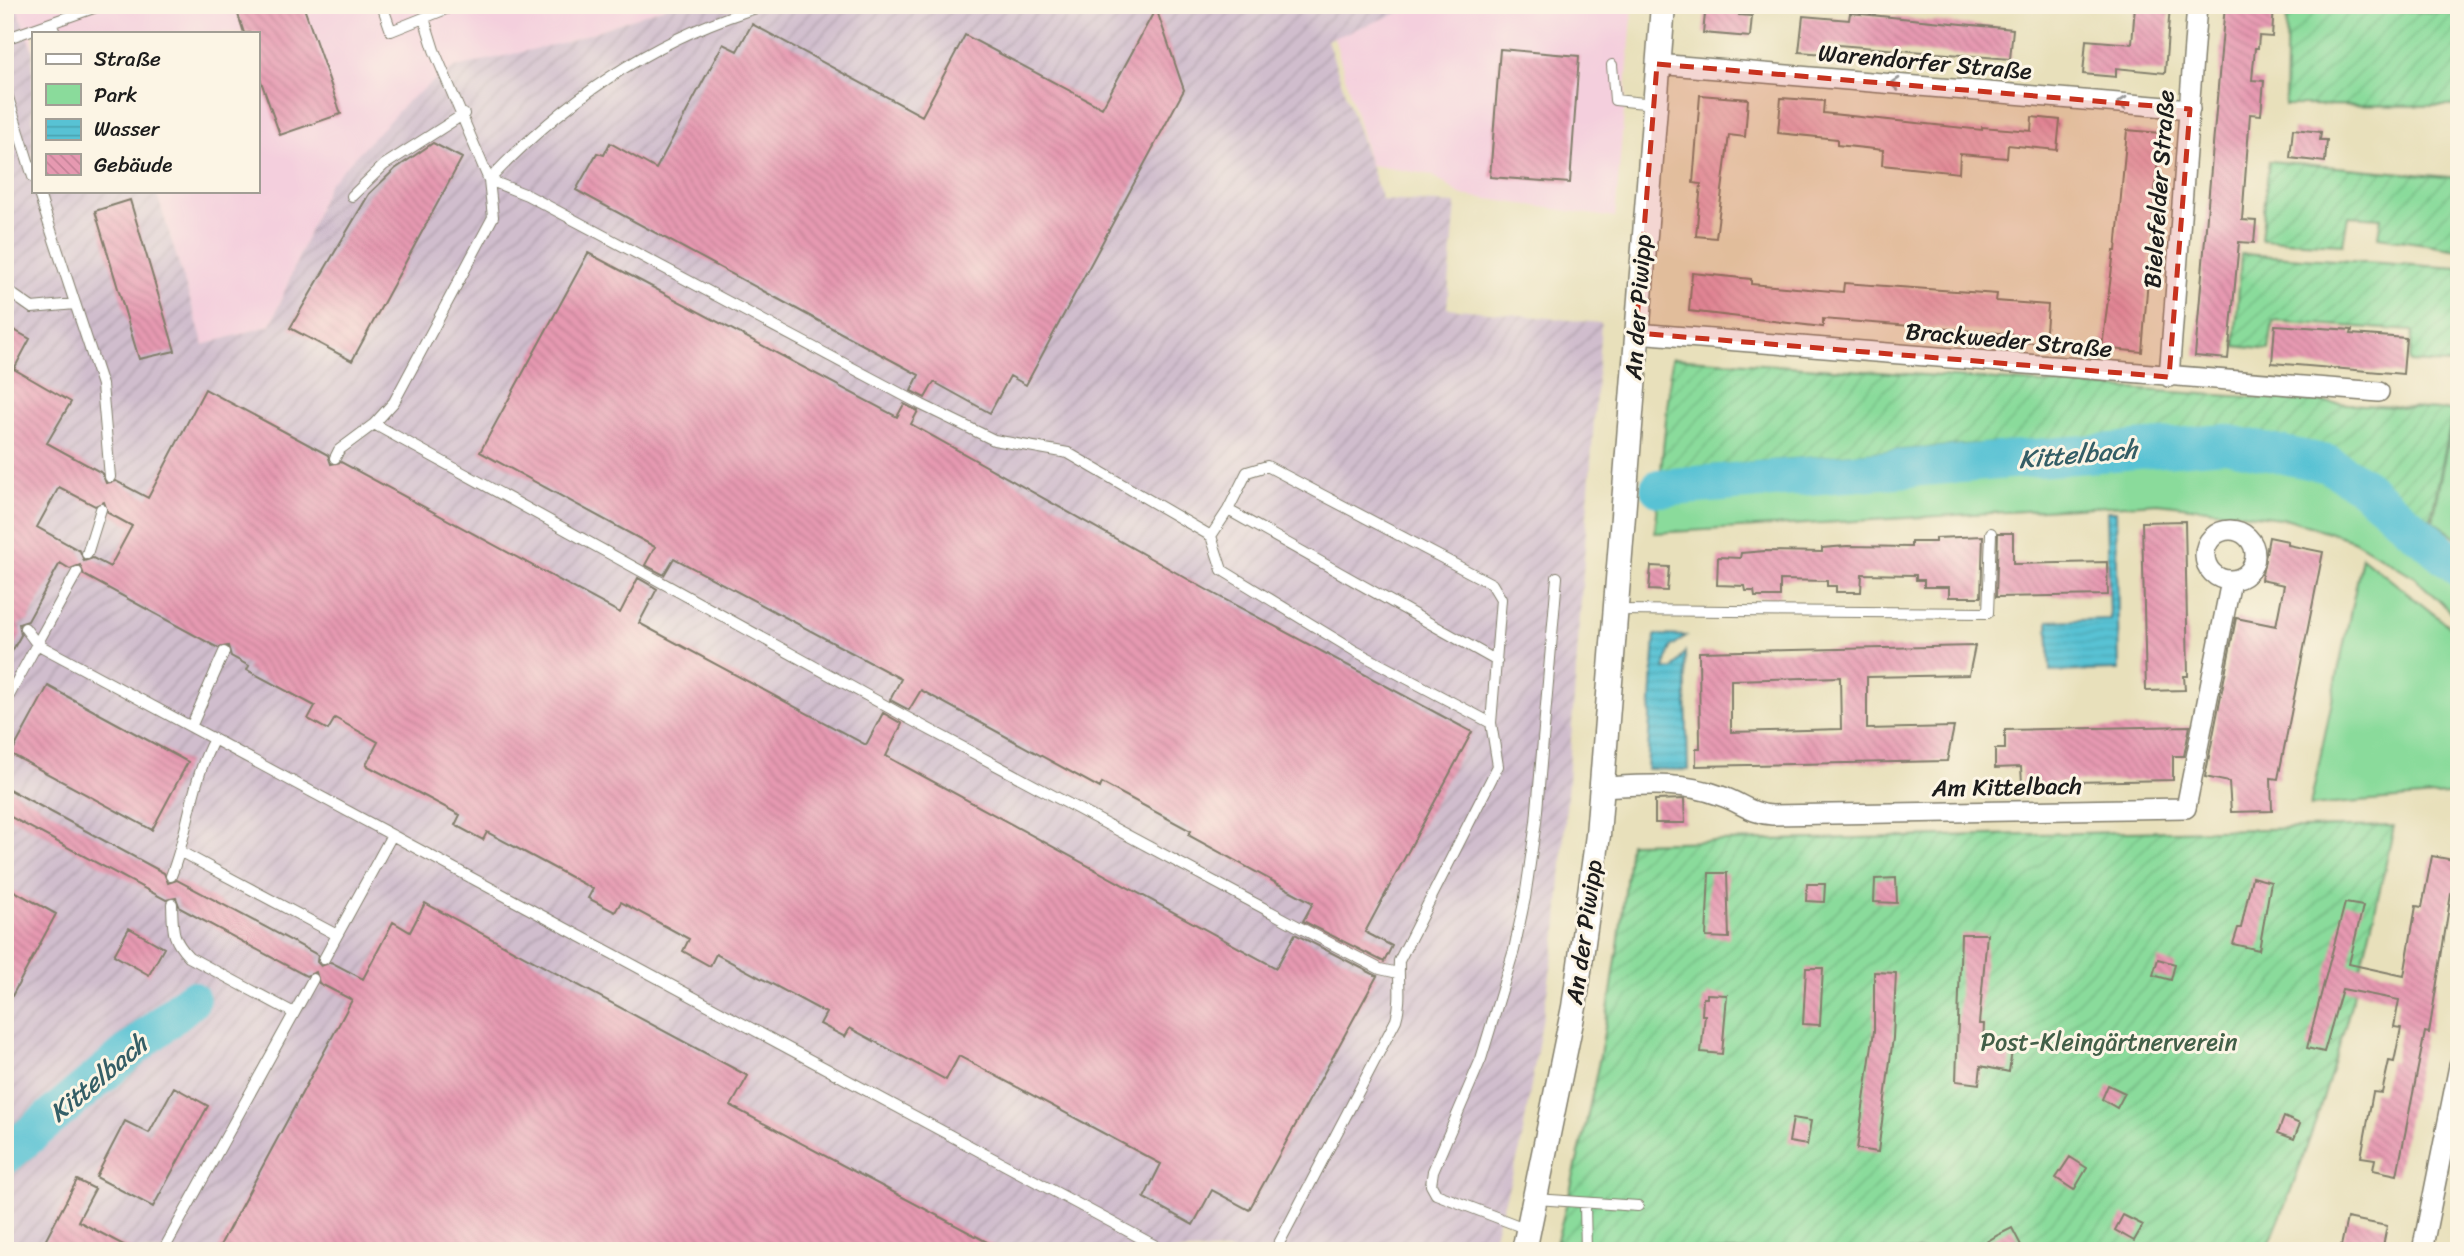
<svg xmlns="http://www.w3.org/2000/svg" width="2464" height="1256" viewBox="0 0 2464 1256" font-family="Sriracha,sans-serif">
<defs>
<pattern id="industrial-furrows" width="10" height="10" patternUnits="userSpaceOnUse" patternTransform="scale(1.75)"><rect width="10" height="10" fill="#d0bdcd"/><path d="M-1 1l2-2M0 10L10 0M9 11l2-2" fill="none" stroke="#b2a2af"/></pattern>
<pattern id="garden-furrows" width="10" height="10" patternUnits="userSpaceOnUse" patternTransform="scale(1.75)"><rect width="10" height="10" fill="#8adb9b"/><path d="M-1 1l2-2M0 10L10 0M9 11l2-2" fill="none" stroke="#76bb85"/></pattern>
<pattern id="water-rules" width="6" height="5" patternUnits="userSpaceOnUse" patternTransform="scale(1.75)"><rect width="6" height="5" fill="#58c2d4"/><path d="M0 2.5h6" fill="none" stroke="#4ca6b5"/></pattern>
<pattern id="building-back-hatch" width="6" height="6" patternUnits="userSpaceOnUse" patternTransform="scale(1.75)"><rect width="6" height="6" fill="#e699b1"/><path d="M-1 5l2 2M0 0l6 6M5-1l2 2" fill="none" stroke="#c58398"/></pattern>
</defs>
<rect width="100%" height="100%" fill="#fcf5e5"/>
<filter id="ink" filterUnits="userSpaceOnUse"><feTurbulence type="fractalNoise" baseFrequency=".0143" numOctaves="2"/><feDisplacementMap in="SourceGraphic" scale="14" xChannelSelector="R" yChannelSelector="G"/><feConvolveMatrix kernelMatrix="1 2 1 2 8 2 1 2 1" color-interpolation-filters="sRGB"/></filter>
<filter id="wash" filterUnits="userSpaceOnUse"><feTurbulence type="fractalNoise" baseFrequency=".00686" numOctaves="4" result="noise"/><feDisplacementMap in="SourceGraphic" scale="28" xChannelSelector="R" yChannelSelector="G"/><feGaussianBlur stdDeviation="1.57" result="paint"/><feColorMatrix in="noise" values="0 0 0 0 0 0 0 0 0 0 0 0 0 0 0 0 0 1.4 0 .05"/><feComposite in="paint" operator="in"/></filter>
<g filter="url(#wash)">
<rect width="100%" height="100%" fill="#e8e0bb"/>
<path fill="#f4cfdd" d="M16 5H671L566 42 328 185 271 325 204 345 156 191H257V33H33V51Z
M1419 5H1633L1615 218 1461 195 1432 175 1370 165 1334 37Z"/>
<path fill="url(#industrial-furrows)" d="M5 5H16L33 51V191H156L204 345 271 325 328 185 408 101 433 82 456 67 566 42 671 5H1419L1327 40 1382 200 1456 204 1447 308 1601 323 1557 934 1520 1150 1489 1251H5Z"/>
<path fill="#8adb9b" stroke="#537c5c" stroke-width="2" d="M2459 387V539L2433 521Z
M2174 436 2330 452 2459 544V620L2413 576 2353 540 2288 519 2158 503 1655 533 1661 473Z
M2362 557 2459 634V794L2310 806Z"/>
<path fill="url(#garden-furrows)" stroke="#537c5c" stroke-width="2" d="M2287 5 2459 13V106L2285 105Z
M2269 161 2459 178V249L2378 237 2381 218 2348 216 2343 244 2261 240Z
M2241 254 2459 268V311L2450 364 2409 362 2413 331 2273 321 2269 350 2235 346Z
M1672 358 2453 411 2431 519 2330 450 2246 434 2211 431 1962 445 1661 470Z
M2394 826C2363 971 2325 1115 2266 1251H1554C1592 1116 1617 982 1630 843Z"/>
<path fill="url(#water-rules)" stroke="#3a6f78" stroke-width="2" d="M2107 511H2116L2119 670 2050 672 2048 621 2110 619Z
M1655 635 1686 636 1671 647 1664 669 1673 670 1685 652 1688 770 1647 769Z"/>
<g fill="none" stroke-linecap="round" stroke-linejoin="round">
<path stroke="#58c2d4" stroke-width="38" d="M1659 488 2225 443 2328 464 2360 484 2459 567
M5 1156 191 1000"/>
</g>
<g id="blocks">
<path fill="url(#building-back-hatch)" fill-rule="evenodd" d="M235 5H303L341 114 280 135 257 70V33H244Z
M1706 5H1740L1739 15 1752 16 1750 37 1703 33Z
M2135 5H2170L2165 73 2116 68V77L2083 74 2086 40 2132 44Z
M2225 5H2274L2272 37 2259 36 2258 48H2255L2252 80 2264 81 2261 115 2250 114 2242 220 2256 221 2254 243 2239 242 2228 359 2195 356Z
M1156 8 1184 90 1026 385 1010 376 990 413 934 382 925 398 911 391 919 375 576 190 597 153 604 155 610 143 656 169 723 44 737 51 752 24 922 116 965 35 1102 108Z
M1850 13 2013 29 2010 59 1826 44 1825 54 1799 52 1803 16 1849 20Z
M1500 49 1579 56 1570 183 1490 177Z
M1700 95 1748 99 1745 137 1729 135 1716 238 1696 236 1701 184 1693 183Z
M1781 98 1824 101 1823 113 1982 130V127L2031 131 2032 117 2060 120 2057 150 2008 145 2007 158 1960 154 1959 173 1882 165 1883 150 1837 145V139L1778 133Z
M2293 129 2321 132 2320 140H2327L2325 162 2290 158Z
M2127 130 2160 133 2142 352 2102 348 2114 251H2116Z
M433 143 462 158 352 361 290 328 369 194 395 169Z
M130 200 175 351 139 359 95 211Z
M588 253 897 417 904 404 918 411 911 424 1209 591 1472 732 1365 932 1392 946 1384 962 1303 921 1313 903 1188 835 1191 831 1102 783 1100 788 921 690 909 710 890 700 901 679 674 558 664 575 645 565 655 547 480 452Z
M1692 273 1751 279V284L1843 292 1844 283 1997 294 1996 301 2048 305 2045 344 2012 341V334L1823 319V327L1689 311Z
M5 325 30 339 14 369 71 402 47 443 102 473 106 483 116 481 148 498 205 389 328 455 331 464 341 462 620 613 638 578 657 589 639 623 866 745 883 713 902 724 886 756 1276 968 1295 934 1377 976 1249 1210 1212 1190 1193 1225 1144 1198 1161 1164 959 1056 946 1080 850 1028 845 1037 820 1024 826 1013 716 954 710 966 683 951 689 939 621 902 615 912 588 898 593 889 487 832 483 840 455 825 460 815 366 765 378 742 335 718 328 730 308 719 315 706 247 670 249 666 231 656 228 646 218 648 84 575 80 565 70 569 60 563 28 621 19 624 21 635 5 664ZM59 487 95 506 104 502 108 513 132 526 110 567 93 558 84 561 80 551 37 527Z
M2275 325 2352 330 2351 334 2406 338 2403 374 2272 363Z
M2185 521 2188 676H2184L2185 690 2146 691 2142 522Z
M1998 533H2013V564L2107 562 2108 595 1996 597Z
M1983 536 1981 597H1949V587H1924V580H1916V575L1862 574 1861 592H1836V586H1827V581L1780 580V597H1755L1754 591H1746L1745 586 1717 585 1718 557 1740 558 1741 553 1765 551 1822 552V548L1847 546 1911 547V542H1935V538Z
M2269 537 2288 541V545L2323 552 2278 779 2271 778 2272 811 2231 812 2229 782 2205 777 2236 618 2276 626 2284 585 2261 580Z
M1651 566 1669 567 1667 591 1649 590Z
M1975 646 1969 675 1867 677V729L1954 727 1947 761 1696 766V748H1700L1699 652ZM1840 677 1841 729 1731 732V680Z
M48 686 188 762 152 830 11 754Z
M2190 726 2184 756H2173V780L2022 783 2021 767 1995 768V749H2005V730Z
M5 787 164 873 168 883 177 880 318 955 317 962 321 966 331 962 363 979 393 922 410 932 425 903 748 1076 731 1106 1004 1251H217L352 1000 319 983 316 972 306 976 180 908 176 898 166 900 5 814Z
M1684 799 1685 823H1655V800Z
M2432 856 2459 861V883L2457 895 2451 894 2429 1033 2425 1032 2397 1175 2373 1170 2375 1159 2361 1157 2373 1092 2382 1093 2389 1061 2394 1062 2401 1028 2394 1027 2399 1000 2342 989 2324 1052 2307 1048 2345 903 2363 906 2349 964 2404 976 2416 906 2422 907Z
M1709 873H1727L1729 938 1706 937Z
M2252 877 2271 882 2259 950 2233 944 2238 928H2241Z
M1896 878 1897 903 1874 902 1875 879Z
M1807 884H1825L1824 902 1806 901Z
M5 886 56 914 5 1009Z
M129 928 164 948 149 975 114 955Z
M1961 934H1987L1979 1024H1984L1983 1043 2012 1050 2009 1072 1981 1066 1979 1084 1956 1081Z
M2158 959 2175 964 2171 980 2153 975Z
M1806 968H1823L1820 1025 1803 1024Z
M1874 972 1896 973 1893 1038 1878 1152 1857 1149 1874 1031Z
M1707 994 1727 995 1722 1054 1701 1052 1705 1015H1702L1703 998H1707Z
M2108 1085 2125 1093 2117 1108 2102 1099Z
M174 1087 208 1106 153 1207 96 1177 125 1121 149 1133Z
M2284 1117 2300 1124 2294 1139 2278 1133Z
M1793 1118 1811 1121 1807 1145 1789 1142Z
M2070 1157 2087 1168 2074 1190 2056 1178Z
M77 1180 95 1189 78 1221 135 1251H40Z
M2123 1215 2143 1225 2134 1241 2115 1230Z
M2347 1218 2387 1226 2382 1251H2340Z
M2012 1228 2024 1251H1971L1998 1235Z"/>
</g>
</g>
<g filter="url(#ink)">
<use href="#blocks" fill-opacity="0" stroke="#827e6c" stroke-width="2"/>
<g fill="none" stroke-linecap="round" stroke-linejoin="round">
<g stroke="#827e6c" stroke-width="12">
<path id="service" d="M382 5 391 31 456 5
M766 5C658 36 566 98 489 180L527 195 922 405 994 440 1068 453 1211 536 1222 570 1355 651 1491 723
M51 23 55 33
M5 39 102 5
M1612 65 1615 100 1654 104
M5 88 33 177
M38 191 102 385 110 477
M352 196 384 165 464 114
M5 289 32 308 75 304
M374 424 906 717 1299 927 1380 969 1398 973
M335 458 339 450 374 424 394 402 493 217 489 180 434 50 424 18
M1228 510 1497 661
M1211 536 1228 510 1247 472 1267 466 1492 584 1501 599 1491 723 1498 766 1399 961C1398 982 1402 999 1396 1020L1275 1251
M87 554 101 509
M1616 610 1988 613 1991 533
M25 628 37 644 77 572
M5 703 37 644 1165 1251
M191 727 224 652
M181 852 337 935
M171 876C189 831 191 782 214 739
M172 904C173 929 171 938 189 957L294 1013
M324 959 392 835
M1536 1199 1638 1206
M1585 1204 1586 1251
M1527 1229 1436 1194 1431 1185 1433 1171 1481 1059 1514 950 1525 898 1536 822 1557 577
M163 1251 313 979"/>
</g>
<g stroke="#827e6c" stroke-width="22">
<path id="minor" d="M1657 64 2190 109
M1636 333 2379 392
M2169 377 2197 5
M2205 555a25 25 0 1 1 50 0a25 25 0 1 1-50 0Z
M1602 787C1643 785 1682 781 1721 796 1740 802 1751 814 1772 815L2186 808 2231 581
M2422 1251 2459 1066"/>
</g>
<g stroke="#827e6c" stroke-width="27">
<path id="tertiary" d="M1524 1251 1574 1007 1598 835 1663 5"/>
</g>
<use href="#service" stroke="#fff" stroke-width="10"/>
<use href="#minor" stroke="#fff" stroke-width="19"/>
<use href="#tertiary" stroke="#fff" stroke-width="24"/>
</g>
<defs><path id="oneway-chevron" d="M-2-3.5L2.5 0L-2 3.5" fill="none" stroke-width="1.6" stroke-linecap="round" stroke-linejoin="round" transform="scale(1.75)"/></defs>
<g stroke="#999">
<use href="#oneway-chevron" transform="translate(1895 84) rotate(-175)"/>
<use href="#oneway-chevron" transform="translate(2122 103) rotate(-175)"/>
</g>
</g>
<path fill="#c8321e" fill-opacity="0.2" stroke="#c8321e" stroke-width="5" stroke-dasharray="14 9" stroke-linejoin="round" d="M1657 64 2190 109 2169 377 1636 333Z"/>
<g text-anchor="middle" stroke-width="6" stroke-linejoin="round" paint-order="stroke">
<g font-size="24" fill="#1c1c1c" stroke="#fcf5e5">
<text transform="translate(1925 62) rotate(5)" y="8">Warendorfer Straße</text>
<text transform="translate(2159 189) rotate(-86)" y="8">Bielefelder Straße</text>
<text transform="translate(1638 307) rotate(-86)" y="8">An der Piwipp</text>
<text transform="translate(2009 340) rotate(5)" y="8">Brackweder Straße</text>
<text transform="translate(2007 787) rotate(-1)" y="8">Am Kittelbach</text>
<text transform="translate(1584 932) rotate(-82)" y="8">An der Piwipp</text>
</g>
<g font-size="24" fill="#425f48" stroke="#fcf5e5">
<text x="2109" y="1050">Post-Kleingärtnerverein</text>
</g>
<g font-size="26" font-style="italic" fill="#345e66" stroke="#fcf5e5">
<text transform="translate(2078 454) rotate(-5)" y="9">Kittelbach</text>
<text transform="translate(98 1078) rotate(-40)" y="9">Kittelbach</text>
</g>
</g>
<rect width="2464" height="1256" fill="none" stroke="#fcf5e5" stroke-width="28"/>
<rect x="32" y="32" width="228" height="161" fill="#fcf5e5" stroke="#a29e95" stroke-width="2"/>
<rect x="46" y="54" width="35" height="10" fill="#ffffff" stroke="#a29e95" stroke-width="2"/>
<text x="94" y="66" font-size="21" fill="#1c1c1c">Straße</text>
<rect x="46" y="84" width="35" height="21" fill="#8adb9b" stroke="#a29e95" stroke-width="2"/>
<text x="94" y="102" font-size="21" fill="#1c1c1c">Park</text>
<rect x="46" y="119" width="35" height="21" fill="url(#water-rules)" stroke="#a29e95" stroke-width="2"/>
<text x="94" y="136" font-size="21" fill="#1c1c1c">Wasser</text>
<rect x="46" y="154" width="35" height="21" fill="url(#building-back-hatch)" stroke="#a29e95" stroke-width="2"/>
<text x="94" y="172" font-size="21" fill="#1c1c1c">Gebäude</text>
</svg>
